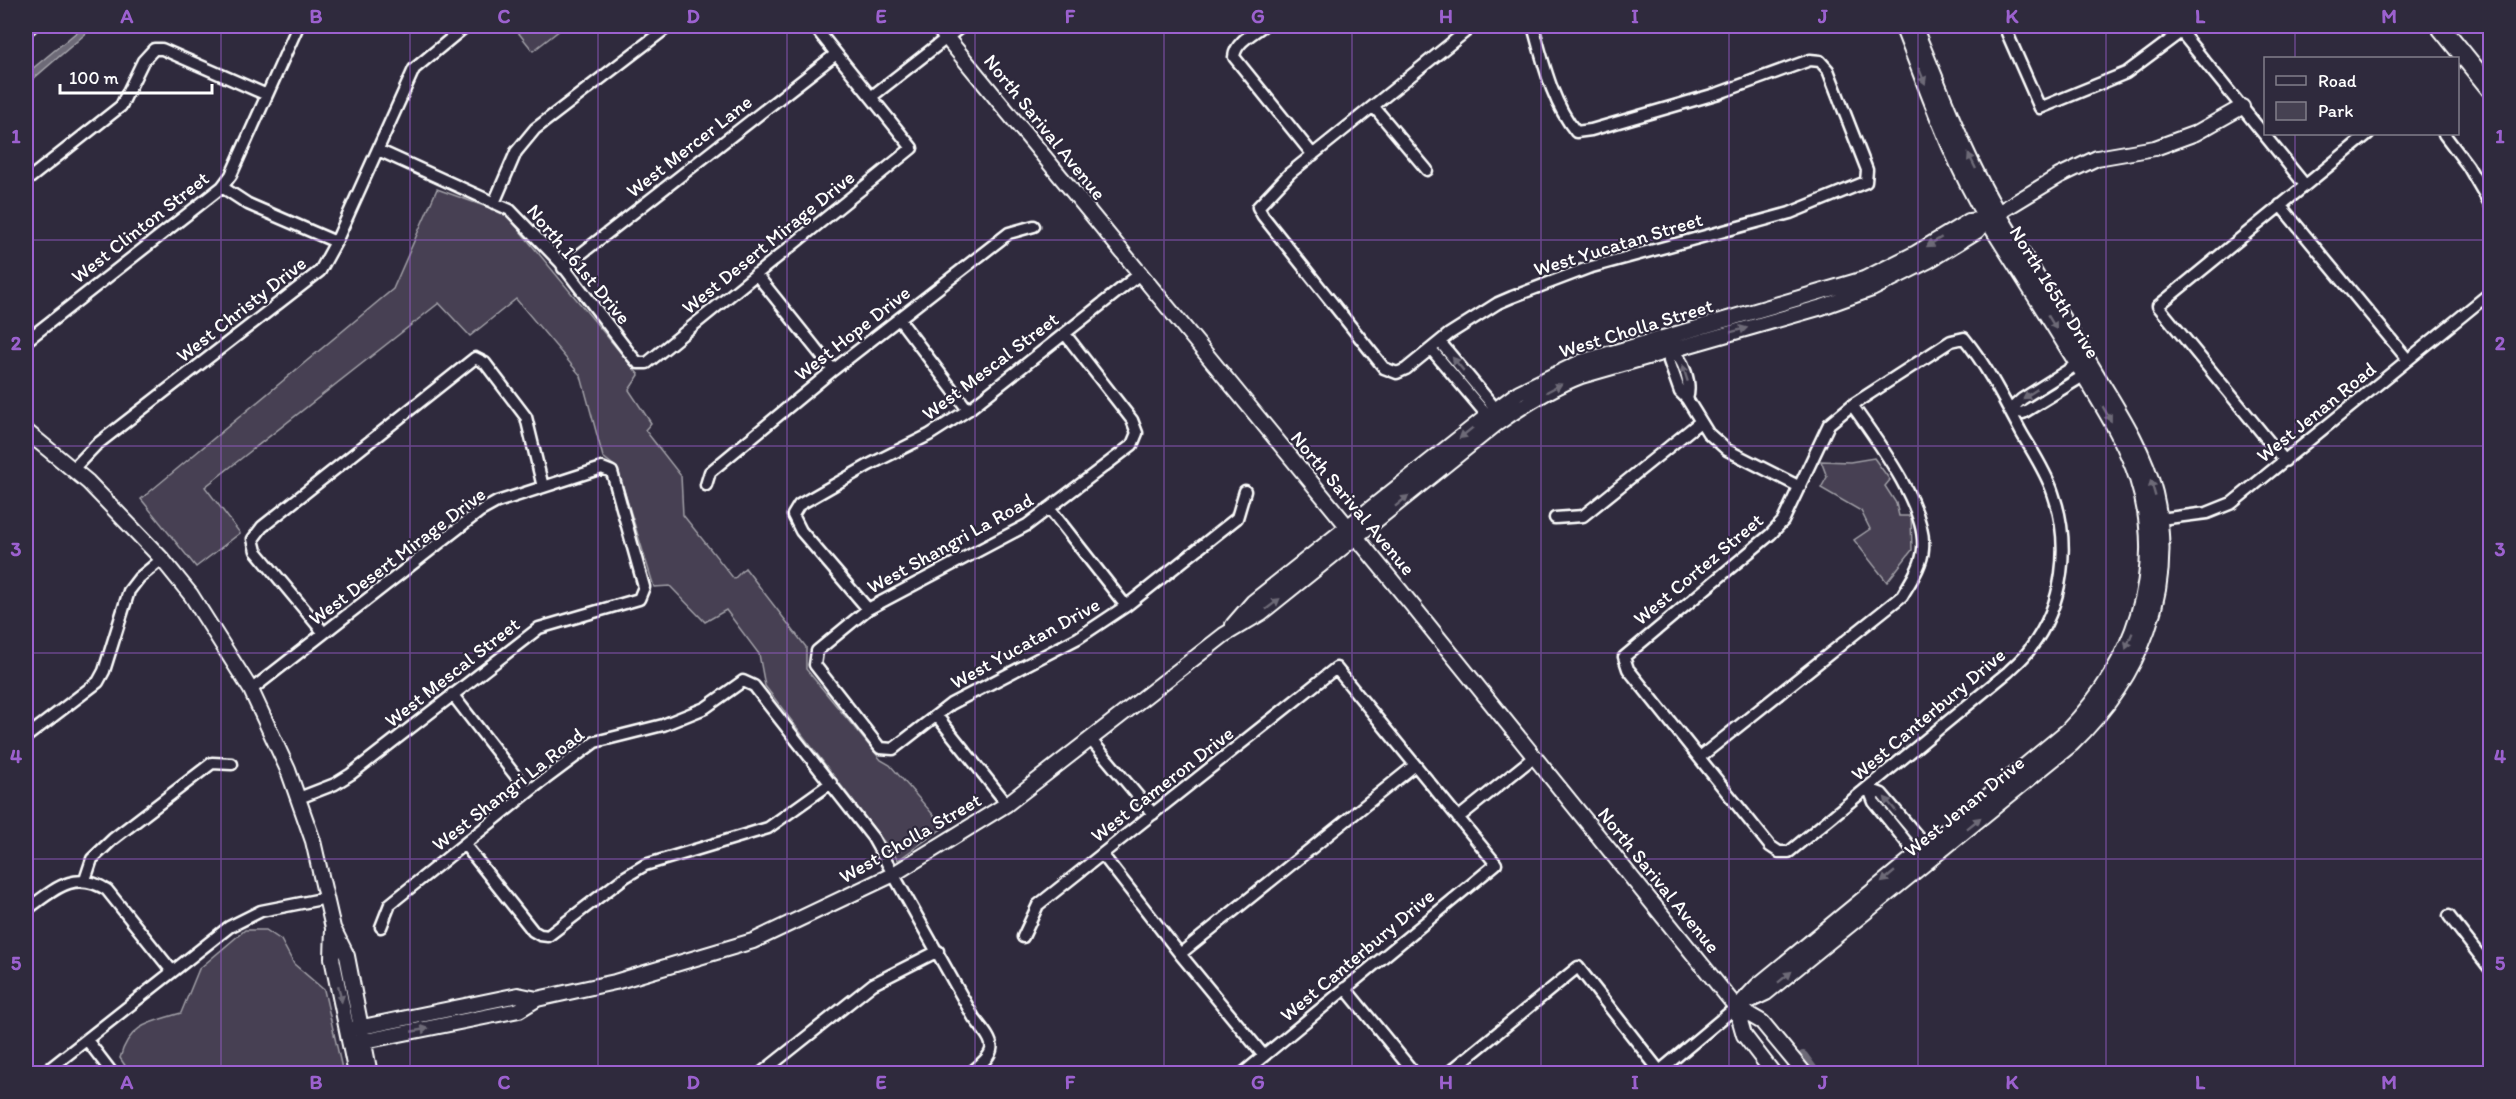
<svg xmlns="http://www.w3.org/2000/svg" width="2516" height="1099" viewBox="0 0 2516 1099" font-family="Itim,sans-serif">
<rect width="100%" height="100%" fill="#2f2a3d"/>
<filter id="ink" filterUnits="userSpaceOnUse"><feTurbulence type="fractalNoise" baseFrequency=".0167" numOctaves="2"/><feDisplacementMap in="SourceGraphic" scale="12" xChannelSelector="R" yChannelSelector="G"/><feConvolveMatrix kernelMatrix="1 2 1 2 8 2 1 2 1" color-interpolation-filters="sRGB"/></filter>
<g filter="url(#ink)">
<path fill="#464152" stroke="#a2a0a8" stroke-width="1.5" d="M513 26H565L533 51Z
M437 189 506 214 639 375 629 390 651 423 645 430 681 476 683 515 734 579 745 568 806 647V669L881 760 890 765 944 827 898 860 765 686 759 654 726 610 705 622 670 586 654 587 617 468 603 457 581 376 516 299 470 336 439 303 205 487 240 533 196 567 141 499 393 289Z
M1874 458 1890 480 1885 486 1896 503 1899 516H1911L1912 550 1887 582 1854 540 1870 529 1861 511 1821 488 1827 477 1821 461 1850 462Z
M245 930H266L281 940 294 964 324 990 343 1073H130L120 1058C129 1024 151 1022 181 1013L199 969Z"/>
<path fill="#6d6a77" stroke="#a7a6ad" stroke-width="1.5" d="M84 26H90V30L26 85V74Z"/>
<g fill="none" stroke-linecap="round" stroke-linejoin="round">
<path stroke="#6d6a77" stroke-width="10" d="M1803 1056 1816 1074"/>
<g stroke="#fff" stroke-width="15">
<path id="street" d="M1263 26C1252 34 1235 43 1234 57L1313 155
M1479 26 1470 28 1290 173 1258 207 1263 216 1384 368 1397 373 1406 369 1449 334 1498 303 1512 297 1588 268 1790 213 1866 182 1867 170 1828 70 1820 61 1810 60 1719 93 1591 130 1576 132C1552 103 1543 61 1533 26
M2004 26 2040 108 2126 73 2189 26
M2181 32 2305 185
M871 97 962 26
M1374 107 1427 170
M2444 134 2468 166 2490 204
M378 150 510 210 560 262 631 355 638 363H647L912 148 814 26
M26 181 121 106 143 61 154 49H162L267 95
M222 187 248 204 336 242
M494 203 516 152 535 129 669 26
M2280 205 2408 360
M563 268 836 54
M756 274 833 370
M899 319 968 410
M1065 334 1132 420 1137 433 1132 445 1027 525 868 609 817 651 815 665 880 748 893 749 951 704 1078 638 1126 606 1237 518 1245 491
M1964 338C1987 366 2004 400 2021 432 2032 451 2046 472 2053 493 2071 544 2064 605 2030 649 2024 658 2015 665 2008 672L1789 852H1779L1770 846 1628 669 1624 657 1771 534 1783 521 1829 424 1852 405 1951 341Z
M26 341 222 187 231 175 298 26
M1440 342 1500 414
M1670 346 1669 361 1680 392 1687 399 1708 433 1727 450 1800 487
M1431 349 1491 420
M1671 350C1684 359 1692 384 1687 399
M2010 410 2023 413 2088 373
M2010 410 2022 399 2084 360
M2285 461 2158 306 2368 134
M73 469 96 445 320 271 336 242 414 69 466 26
M706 485 710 472 833 370 1009 233 1034 226
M1049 508 1126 606
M1555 518 1583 516 1700 422
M2152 520 2207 513 2232 503 2490 293
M868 609 801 531 793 515 799 505 869 465 929 435 968 410 1141 273
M324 633 256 551 253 539 262 527 475 358 485 363 526 417 543 487
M251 690 479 512 497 502 602 468 612 472 644 587 639 599 539 628 351 774 335 784 299 798
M452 694 528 792
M937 716 1007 804
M26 737 98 682 104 671 129 591 139 578 162 559
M1091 740 1153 814
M1700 757 1902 596C1910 582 1922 566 1923 549 1927 507 1876 439 1852 405
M1869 789 1882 794 1926 846 1927 854
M1869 789 1874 802 1916 854 1923 857
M1458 818 1534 757
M465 845 533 931 540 935 548 936 625 877 645 865 768 828 831 783
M1102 854 1180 954 1264 1056
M85 880 92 859 113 839 212 763 232 764
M26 910C54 890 74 869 107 890L172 971
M2449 916 2490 969
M381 927 390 904 536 786 595 742 663 725 705 708 743 681 754 686 873 838 974 1018C997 1047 999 1050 969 1074
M1023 937 1038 905 1336 668 1496 864 1242 1074
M1180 954 1415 765
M1345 988 1415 1074
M87 1040 113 1074
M43 1074 229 927 261 911 327 898
M760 1074 873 984 938 951
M1447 1074 1578 967 1662 1074
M1656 1074 1736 1007"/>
</g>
<g stroke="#fff" stroke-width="18">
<path id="secondary" d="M937 26 1412 605 1736 1007 1762 1022 1805 1074
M26 29 30 26
M26 431 88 482 162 559 191 595 251 690 288 770 313 841 333 928 332 958 356 1074
M1233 625 1253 602 1487 416 1519 392 1581 362 1864 279 1916 253 1969 221 1987 219 1998 213 2059 176 2097 158 2155 148 2196 133 2242 107
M334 930 347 956 370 1074
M1743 1001 1757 986 2067 731C2133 663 2167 572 2137 479 2125 441 2103 408 2083 374 2052 322 2019 272 1987 220 1951 160 1928 91 1902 26
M1736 1007 1766 993 2072 744C2141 677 2177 589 2155 493 2145 451 2119 411 2097 375 2065 321 2032 269 2000 216 1964 156 1941 89 1914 26
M1736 1007 1744 1035 1774 1074
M348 1030 518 995 537 999
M350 1044 519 1010 537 999 615 982 753 941 892 875 1007 804 1224 635 1261 613 1495 425C1522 406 1550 388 1581 376L1822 307 1872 289 1928 261 1977 231 1987 219"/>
</g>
<g stroke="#fff" stroke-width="22">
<path id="highway" d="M2440 26 2490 88"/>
</g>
<use href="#street" stroke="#2f2a3d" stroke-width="10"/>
<use href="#secondary" stroke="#2f2a3d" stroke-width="14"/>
<use href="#highway" stroke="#2f2a3d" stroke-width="18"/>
</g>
<defs><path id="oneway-solid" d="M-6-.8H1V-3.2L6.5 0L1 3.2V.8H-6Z" transform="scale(1.5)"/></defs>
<g fill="#6d6a77">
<use href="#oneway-solid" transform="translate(1922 76) rotate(68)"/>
<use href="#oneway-solid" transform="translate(1972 161) rotate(-116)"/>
<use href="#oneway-solid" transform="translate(1934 242) rotate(148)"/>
<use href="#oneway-solid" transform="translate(2052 322) rotate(59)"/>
<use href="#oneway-solid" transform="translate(1739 330) rotate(-15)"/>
<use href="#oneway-solid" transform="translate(1458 364) rotate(-130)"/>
<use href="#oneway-solid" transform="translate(1685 373) rotate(-108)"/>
<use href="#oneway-solid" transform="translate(1554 388) rotate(-28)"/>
<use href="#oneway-solid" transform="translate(2030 394) rotate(147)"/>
<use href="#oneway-solid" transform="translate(2107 414) rotate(60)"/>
<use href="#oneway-solid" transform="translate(1466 433) rotate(141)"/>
<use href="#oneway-solid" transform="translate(2153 488) rotate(-106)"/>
<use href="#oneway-solid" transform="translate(1402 501) rotate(-39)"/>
<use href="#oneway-solid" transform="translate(1273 604) rotate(-38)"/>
<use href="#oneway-solid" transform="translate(2129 641) rotate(112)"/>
<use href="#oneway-solid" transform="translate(1890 804) rotate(-130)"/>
<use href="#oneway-solid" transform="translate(1974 823) rotate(-39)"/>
<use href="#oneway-solid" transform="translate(1888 877) rotate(140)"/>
<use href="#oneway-solid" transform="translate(1785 977) rotate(-39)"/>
<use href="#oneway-solid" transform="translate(340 994) rotate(78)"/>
<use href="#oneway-solid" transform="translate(420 1030) rotate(-11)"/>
</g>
</g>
<path fill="none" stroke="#9c61cf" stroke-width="1.5" stroke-opacity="0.55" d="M221 26V1074M410 26V1074M598 26V1074M787 26V1074M975 26V1074M1164 26V1074M1352 26V1074M1541 26V1074M1729 26V1074M1918 26V1074M2106 26V1074M2295 26V58M2295 134V1074M26 240H2490M26 446H2490M26 653H2490M26 859H2490"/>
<g text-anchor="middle" stroke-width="4.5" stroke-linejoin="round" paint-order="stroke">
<g font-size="20" fill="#fff" stroke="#2f2a3d">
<text transform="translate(1045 127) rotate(51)" y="7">North Sarival Avenue</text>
<text transform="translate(689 146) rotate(-38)" y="7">West Mercer Lane</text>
<text transform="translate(140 227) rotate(-38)" y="7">West Clinton Street</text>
<text transform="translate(768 242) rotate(-39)" y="7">West Desert Mirage Drive</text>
<text transform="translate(1618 244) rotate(-17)" y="7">West Yucatan Street</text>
<text transform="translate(579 264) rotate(50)" y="7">North 161st Drive</text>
<text transform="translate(2055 292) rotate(58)" y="7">North 165th Drive</text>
<text transform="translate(241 309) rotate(-38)" y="7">West Christy Drive</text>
<text transform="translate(1636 328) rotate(-17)" y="7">West Cholla Street</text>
<text transform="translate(852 333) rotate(-38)" y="7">West Hope Drive</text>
<text transform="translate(990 366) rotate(-37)" y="7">West Mescal Street</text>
<text transform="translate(2316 412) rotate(-39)" y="7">West Jenan Road</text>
<text transform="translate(1353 503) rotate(50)" y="7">North Sarival Avenue</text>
<text transform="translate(950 543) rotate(-29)" y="7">West Shangri La Road</text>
<text transform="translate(397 556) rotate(-37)" y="7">West Desert Mirage Drive</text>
<text transform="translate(1698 569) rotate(-40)" y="7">West Cortez Street</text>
<text transform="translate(1025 643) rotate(-29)" y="7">West Yucatan Drive</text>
<text transform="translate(452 672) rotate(-38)" y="7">West Mescal Street</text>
<text transform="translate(1928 714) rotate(-40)" y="7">West Canterbury Drive</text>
<text transform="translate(1162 784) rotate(-38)" y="7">West Cameron Drive</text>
<text transform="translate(508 789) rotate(-38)" y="7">West Shangri La Road</text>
<text transform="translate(1964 806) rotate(-39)" y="7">West Jenan Drive</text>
<text transform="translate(910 838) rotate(-30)" y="7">West Cholla Street</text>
<text transform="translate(1659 880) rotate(51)" y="7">North Sarival Avenue</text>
<text transform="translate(1357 955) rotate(-40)" y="7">West Canterbury Drive</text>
</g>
</g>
<rect width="2516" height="1099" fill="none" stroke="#2f2a3d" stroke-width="66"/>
<rect x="2264" y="57" width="195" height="78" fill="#2f2a3d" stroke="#827f8b" stroke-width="1.5"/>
<rect x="2276" y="76" width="30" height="9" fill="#2f2a3d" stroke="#827f8b" stroke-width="1.5"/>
<text x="2318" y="87" font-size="18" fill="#ffffff">Road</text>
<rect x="2276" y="102" width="30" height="18" fill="#464152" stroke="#827f8b" stroke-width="1.5"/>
<text x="2318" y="117" font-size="18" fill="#ffffff">Park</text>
<path d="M60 84v9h152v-9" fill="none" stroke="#ffffff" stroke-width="3"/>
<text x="69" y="84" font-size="18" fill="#ffffff" stroke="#2f2a3d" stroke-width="4.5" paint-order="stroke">100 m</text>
<rect x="33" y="33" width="2450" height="1033" fill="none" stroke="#9c61cf" stroke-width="2"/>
<g font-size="20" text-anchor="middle" font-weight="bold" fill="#9c61cf">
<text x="127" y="23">A</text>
<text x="316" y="23">B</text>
<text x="504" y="23">C</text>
<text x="693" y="23">D</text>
<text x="881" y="23">E</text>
<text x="1070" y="23">F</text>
<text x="1258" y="23">G</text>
<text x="1446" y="23">H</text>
<text x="1635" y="23">I</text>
<text x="1823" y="23">J</text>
<text x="2012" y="23">K</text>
<text x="2200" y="23">L</text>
<text x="2389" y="23">M</text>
<text x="16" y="143">1</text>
<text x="2500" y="143">1</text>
<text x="16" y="350">2</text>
<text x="2500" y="350">2</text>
<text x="16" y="556">3</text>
<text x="2500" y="556">3</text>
<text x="16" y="763">4</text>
<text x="2500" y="763">4</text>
<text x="16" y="970">5</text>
<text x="2500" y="970">5</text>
<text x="127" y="1089">A</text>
<text x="316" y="1089">B</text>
<text x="504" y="1089">C</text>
<text x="693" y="1089">D</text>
<text x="881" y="1089">E</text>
<text x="1070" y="1089">F</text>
<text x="1258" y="1089">G</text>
<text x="1446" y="1089">H</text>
<text x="1635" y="1089">I</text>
<text x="1823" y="1089">J</text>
<text x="2012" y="1089">K</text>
<text x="2200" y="1089">L</text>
<text x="2389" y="1089">M</text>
</g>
</svg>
